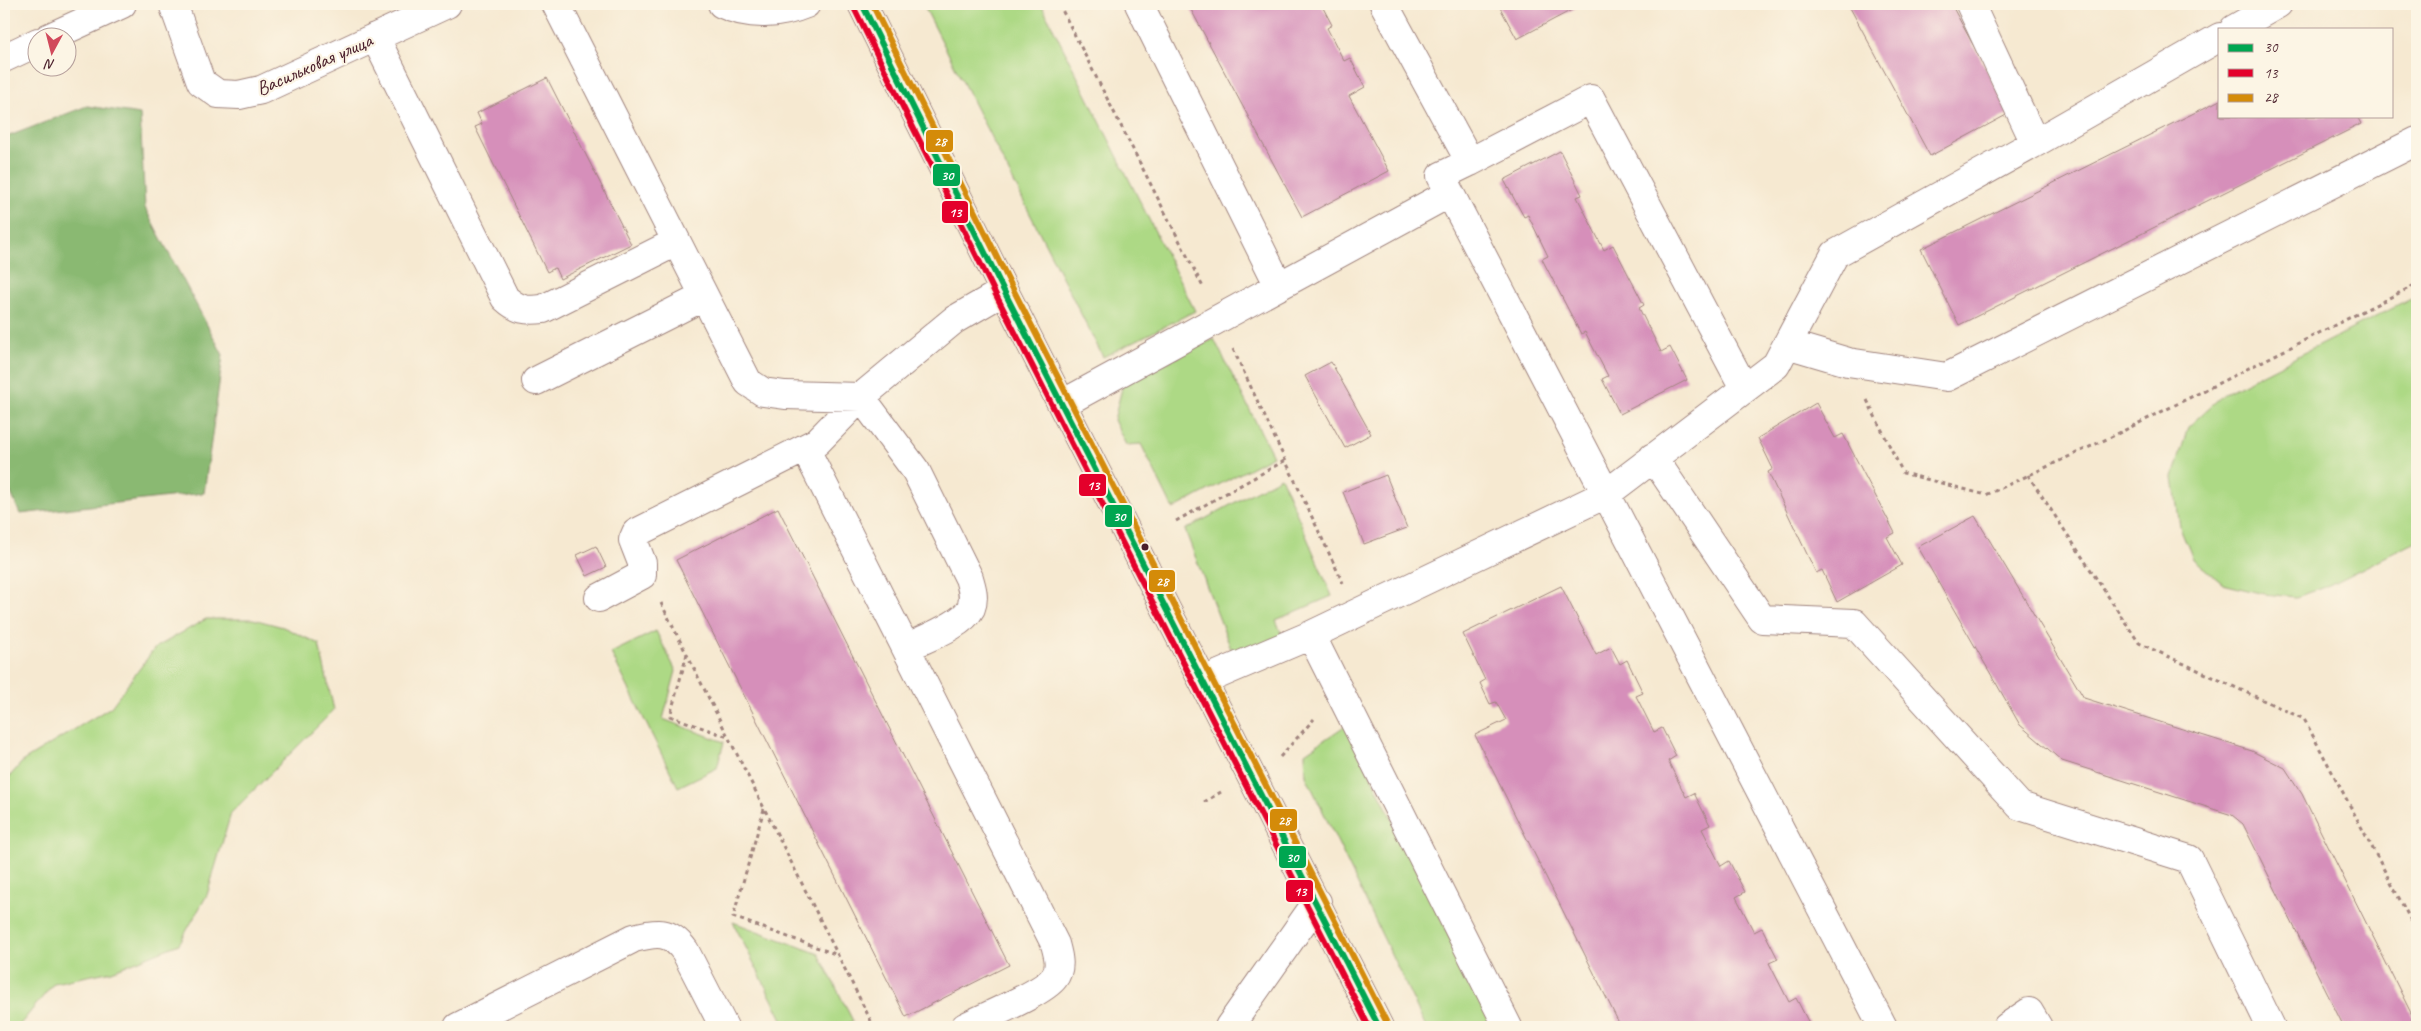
<svg xmlns="http://www.w3.org/2000/svg" width="2421" height="1031" viewBox="0 0 2421 1031" font-family="Caveat,sans-serif">
<rect width="100%" height="100%" fill="#fcf5e5"/>
<filter id="ink" filterUnits="userSpaceOnUse"><feTurbulence type="fractalNoise" baseFrequency=".02" numOctaves="2"/><feDisplacementMap in="SourceGraphic" scale="10" xChannelSelector="R" yChannelSelector="G"/><feConvolveMatrix kernelMatrix="1 2 1 2 8 2 1 2 1" color-interpolation-filters="sRGB"/></filter>
<filter id="wash" filterUnits="userSpaceOnUse"><feTurbulence type="fractalNoise" baseFrequency=".0096" numOctaves="4" result="noise"/><feDisplacementMap in="SourceGraphic" scale="20" xChannelSelector="R" yChannelSelector="G"/><feGaussianBlur stdDeviation="1.12" result="paint"/><feColorMatrix in="noise" values="0 0 0 0 0 0 0 0 0 0 0 0 0 0 0 0 0 1.4 0 .05"/><feComposite in="paint" operator="in"/></filter>
<g filter="url(#wash)">
<rect width="100%" height="100%" fill="#f6e9d1"/>
<path fill="#add985" stroke="#7c7c58" d="M923 4H1041L1195 311 1103 357Z
M2417 296V541L2323 588 2296 597 2264 594 2223 584 2193 559 2180 527 2173 477 2188 427 2225 393Z
M1214 339 1273 456 1173 509 1141 444 1126 445 1114 420 1123 384Z
M1281 477 1332 596 1276 620 1284 640 1236 662 1185 530Z
M206 619H253L283 627 319 644 334 710 231 813 207 895 179 944 112 971 54 983 18 1027H4V783L23 761 111 707 155 648Z
M656 631 676 671 663 719 724 742 717 768 678 787 611 653Z
M1346 725 1494 1027H1426L1306 776 1305 753Z
M733 922 819 954 853 1021 840 1027H786Z"/>
<path fill="#8ab972" stroke="#6a6c4e" d="M87 106 140 114 145 208 223 355 204 493 20 514 4 477V138Z"/>
<g id="blocks">
<path fill="#d68fba" d="M1188 4H1321L1332 25 1327 28 1344 61 1350 58 1365 87 1349 96 1389 171 1302 217Z
M1498 4H1583L1517 39Z
M1848 4H1951L2010 113 1930 156Z
M547 78 631 244 560 279 555 268 547 272 475 127 482 124 477 113Z
M2220 100V116H2357L2361 124 1959 325 1921 249Z
M1560 151 1582 195 1577 197 1604 250 1613 245 1644 305 1639 308 1661 352 1670 347 1687 380 1620 414 1602 379 1608 376 1585 332 1581 334 1542 259 1548 256 1528 215 1524 217 1504 180Z
M1331 362 1371 434 1345 448 1305 376Z
M1816 403 1835 438 1843 434 1895 533 1887 537 1902 565 1837 602 1822 570 1816 573 1768 472 1773 469 1758 438Z
M1386 475 1407 528 1364 544 1343 492Z
M778 508 1009 965 906 1017 676 560Z
M1975 516 2084 698 2252 751 2285 768 2302 794 2413 1017 2411 1019 2415 1027H2344L2243 824 2232 815 2062 761 2020 725 1918 547Z
M596 546 606 567 587 576 577 555Z
M1561 586 1596 655 1611 647 1620 664 1627 660 1643 693 1636 696 1654 732 1662 728 1676 756 1668 761 1686 797 1694 793 1710 825 1702 829 1721 866 1729 861 1745 892 1736 897 1754 932 1762 928 1778 959 1769 963 1789 1002 1796 998 1811 1027H1621L1475 735 1506 720 1496 702 1490 704 1480 683 1485 680 1463 634Z"/>
</g>
</g>
<g filter="url(#ink)">
<use href="#blocks" fill-opacity="0" stroke="#a0847e" stroke-width="1"/>
<g fill="none" stroke-linecap="round" stroke-linejoin="round">
<g stroke="#a0847e" stroke-width="30">
<path id="minor" d="M173 4 201 82 218 94 239 95 261 90 447 4
M556 4 748 382 763 392 785 395 861 397 916 471 969 578C972 588 975 598 971 608 962 626 923 639 906 648
M722 4C749 17 780 15 806 4
M862 4 1004 291 1379 1027
M1139 4 1279 286
M1384 4 1470 162 1441 176 1883 1027
M2234 29 2278 4
M375 37 505 298C518 310 526 311 543 309L676 242
M48 38 122 4
M4 58 38 42
M2035 143 2220 37
M1470 162 1591 99 1744 388
M1787 344 1848 362 1947 377 2417 141
M536 381 703 297
M1062 404 1450 193
M805 448 1055 944C1058 955 1062 968 1054 978 1043 993 984 1017 965 1027
M1653 457 1762 619 1854 623 2020 806 2189 859 2271 1027
M599 598 642 575V563L633 540 636 533 817 442 861 397 954 320 1004 291
M1311 635 1508 1027
M1203 681 1311 635 1606 494 1776 365 1835 254 2035 143 1970 4
M458 1027 634 938C657 932 670 930 685 951L724 1027
M1229 1027 1317 902
M2007 1027 2029 1012 2038 1027"/>
</g>
<path stroke="#a0847e" stroke-width="3" stroke-dasharray="4 4" stroke-linecap="butt" d="M1059 4 1204 289
M1233 349 1343 583
M1867 400 1903 473 1986 495 2109 438 2417 284
M2028 475 2139 643 2304 719 2417 932
M1176 521 1286 460
M661 603 874 1027
M687 654 670 716 728 737
M1280 757 1314 719
M1204 802 1221 792
M764 809 733 917 838 955"/>
<use href="#minor" stroke="#fff" stroke-width="28"/>
<g stroke="#fcf5e5" stroke-width="10">
<path id="bus-1" d="M862 4 1004 291 1379 1027"/>
</g>
<g stroke="#fcf5e5" stroke-width="10">
<path id="bus-2" d="M854 8 996 295 1369 1027"/>
</g>
<g stroke="#fcf5e5" stroke-width="10">
<path id="bus-3" d="M872 4 1012 287 1387 1023"/>
</g>
<use href="#bus-1" stroke="#00a651" stroke-width="6"/>
<use href="#bus-2" stroke="#e4002b" stroke-width="6"/>
<use href="#bus-3" stroke="#d48b09" stroke-width="6"/>
</g>
</g>
<circle fill="#4a1f2b" stroke="#fcf5e5" stroke-width="2" cx="1145" cy="547" r="4.5"/>
<g text-anchor="middle" stroke-width="4.5" stroke-linejoin="round" paint-order="stroke">
<g font-size="20" fill="#4a1f2b" stroke="#fcf5e5">
<text transform="translate(314 64) rotate(-24)" y="7">Васильковая улица</text>
</g>
</g>
<g stroke="#fcf5e5" stroke-width="2">
<rect x="925" y="129" width="29" height="24" rx="5" fill="#d48b09"/>
<rect x="932" y="163" width="29" height="24" rx="5" fill="#00a651"/>
<rect x="941" y="200" width="28" height="24" rx="5" fill="#e4002b"/>
<rect x="1078" y="473" width="29" height="24" rx="5" fill="#e4002b"/>
<rect x="1104" y="504" width="29" height="24" rx="5" fill="#00a651"/>
<rect x="1148" y="569" width="28" height="24" rx="5" fill="#d48b09"/>
<rect x="1269" y="808" width="29" height="24" rx="5" fill="#d48b09"/>
<rect x="1278" y="845" width="29" height="24" rx="5" fill="#00a651"/>
<rect x="1285" y="879" width="29" height="24" rx="5" fill="#e4002b"/>
</g>
<g font-size="14" text-anchor="middle" font-weight="bold" fill="#fff">
<text x="940" y="146">28</text>
<text x="947" y="180">30</text>
<text x="955" y="217">13</text>
<text x="1093" y="490">13</text>
<text x="1119" y="521">30</text>
<text x="1162" y="586">28</text>
<text x="1284" y="825">28</text>
<text x="1292" y="862">30</text>
<text x="1300" y="896">13</text>
</g>
<rect width="2421" height="1031" fill="none" stroke="#fcf5e5" stroke-width="20"/>
<rect x="2218" y="28" width="175" height="90" fill="#fcf5e5" stroke="#b59f9b"/>
<rect x="2228" y="44" width="25" height="8" fill="#00a651" stroke="#b59f9b"/>
<text x="2264" y="52" font-size="15" fill="#4a1f2b">30</text>
<rect x="2228" y="69" width="25" height="8" fill="#e4002b" stroke="#b59f9b"/>
<text x="2264" y="78" font-size="15" fill="#4a1f2b">13</text>
<rect x="2228" y="94" width="25" height="8" fill="#d48b09" stroke="#b59f9b"/>
<text x="2264" y="102" font-size="15" fill="#4a1f2b">28</text>
<g transform="translate(52 52) rotate(187)"><circle r="24" fill="#fcf5e5" stroke="#b59f9b"/>
<path d="M0-4L9 19L0 12L-9 19Z" fill="#d1495b"/>
<text y="-8" font-size="14" font-weight="bold" text-anchor="middle" fill="#4a1f2b">N</text>
</g>
</svg>
